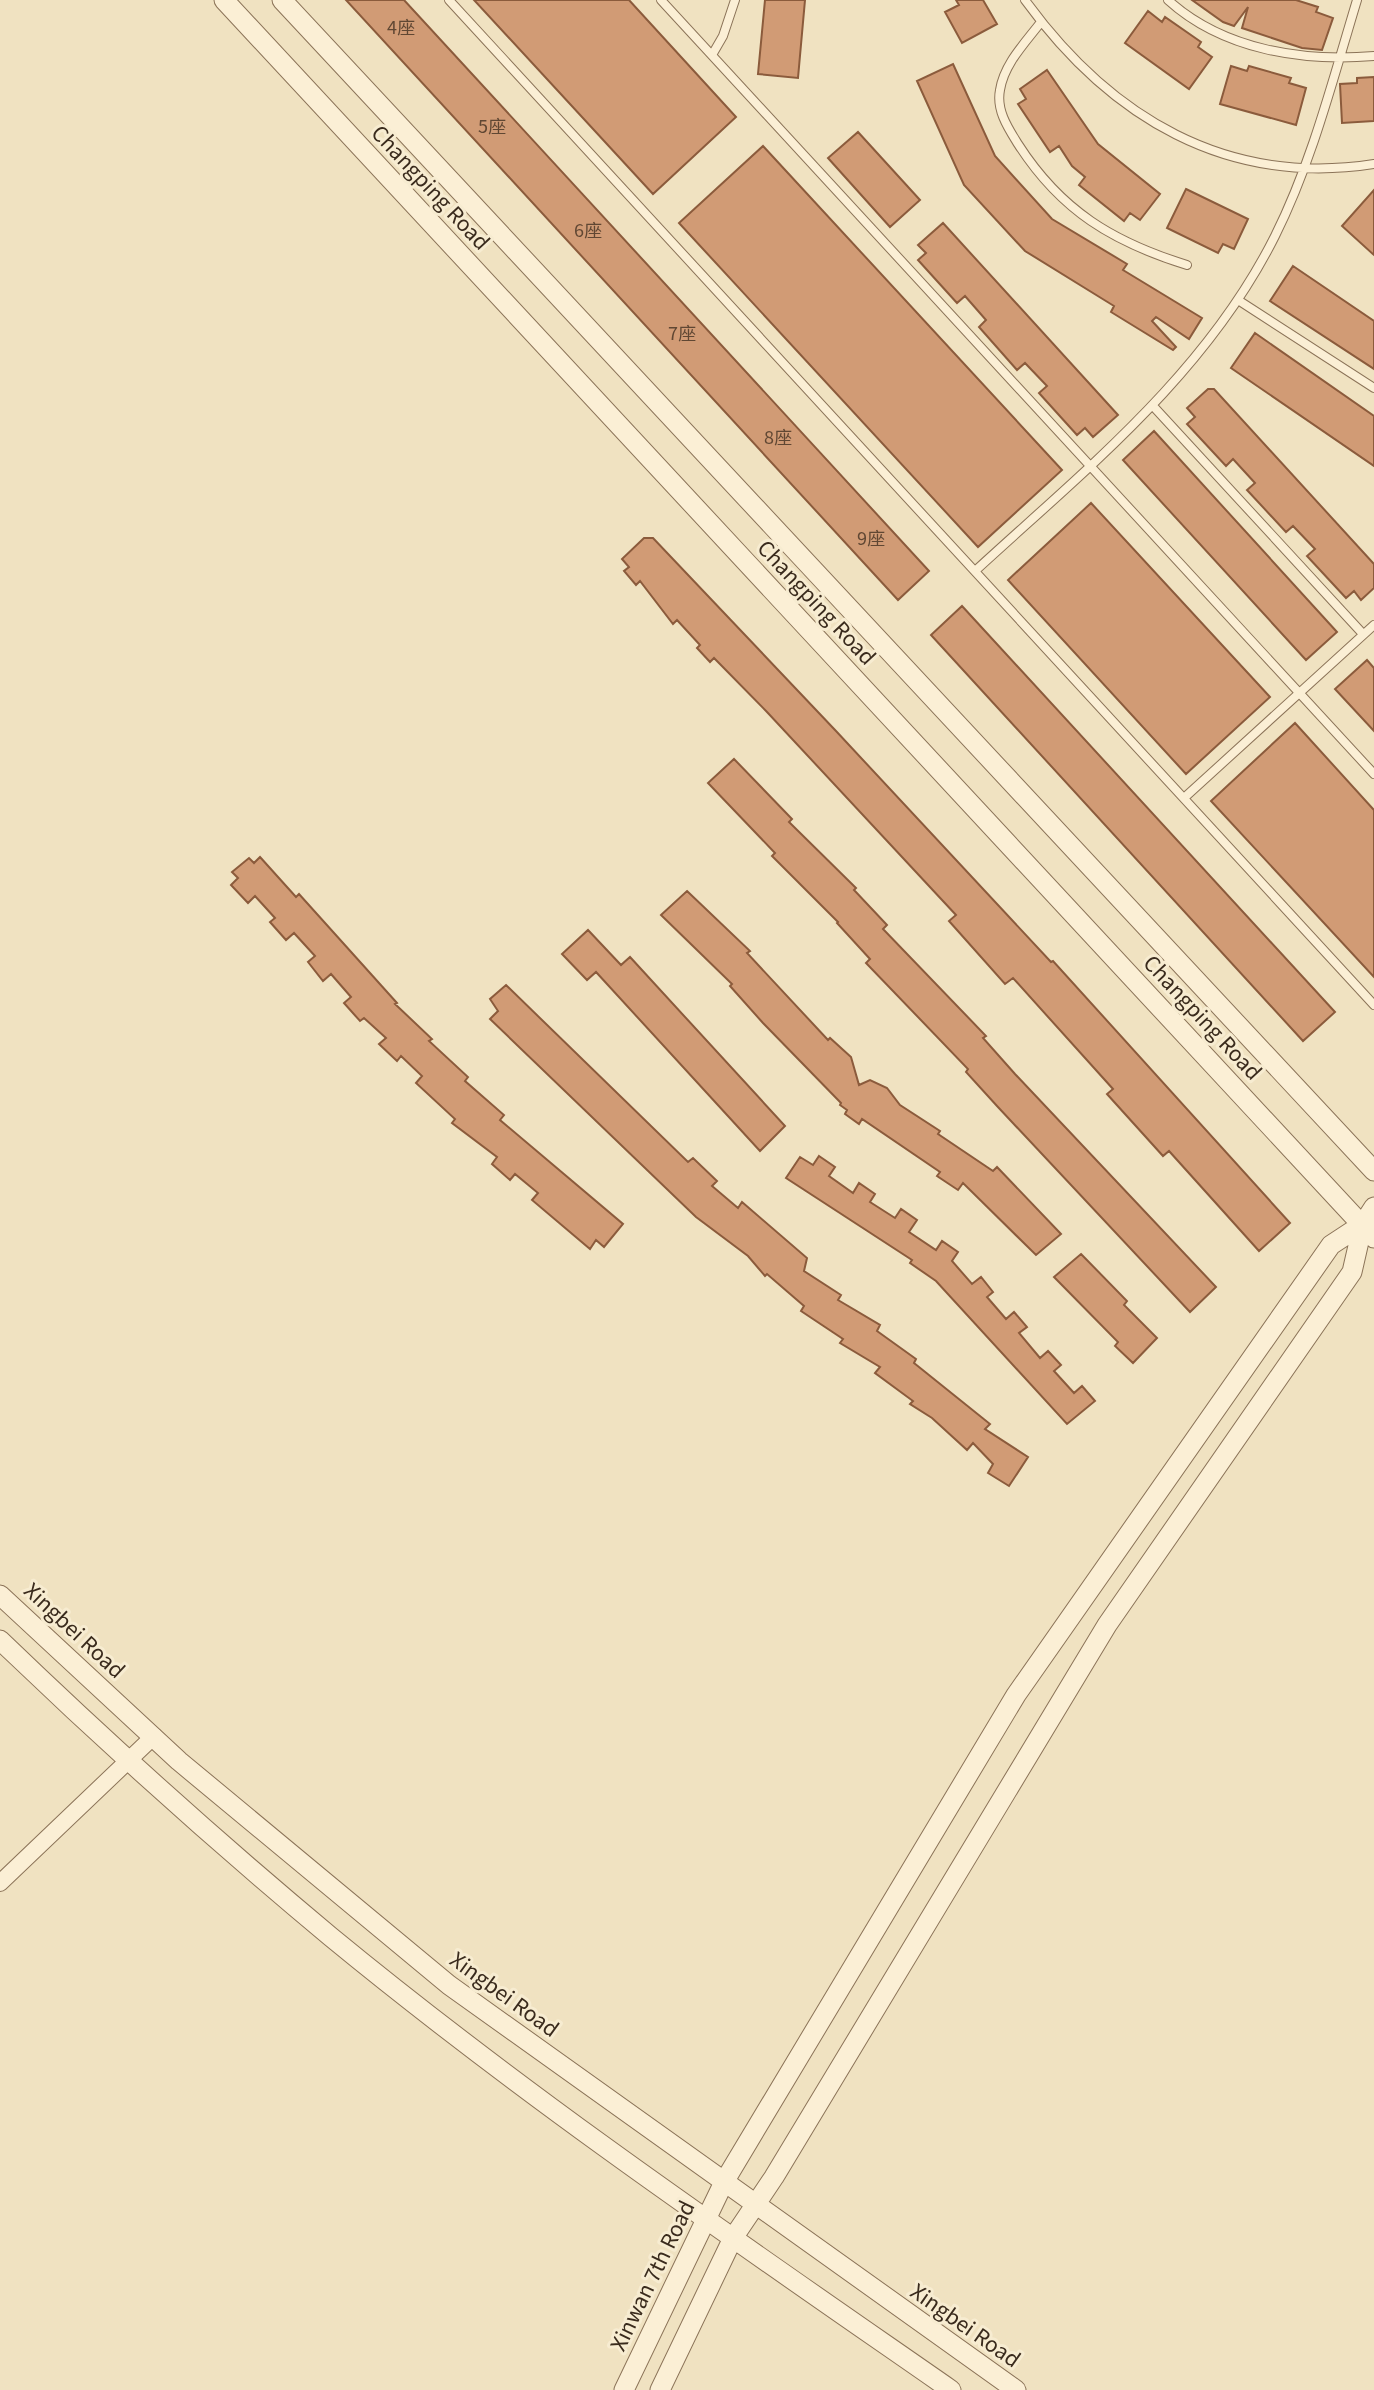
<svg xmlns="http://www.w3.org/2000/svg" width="1374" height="2390" viewBox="0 0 1374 2390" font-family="Georgia,'Noto Sans SC',serif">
<rect width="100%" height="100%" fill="#f0e2c1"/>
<path fill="#d19b75" stroke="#8b5b3c" stroke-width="2" d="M346 0H404L929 571 898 600Z
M474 0H629L736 117 653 194Z
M765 0H805L798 78 758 74Z
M956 0H983L997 24 962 43 945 12 959 5Z
M1192 0H1296L1318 7 1316 12 1333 18 1322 50 1302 48 1242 28 1248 7 1234 26 1223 22Z
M1148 11 1162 22 1165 17 1201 42 1198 47 1212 57 1189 89 1125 43Z
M953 64 995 156 1052 219 1127 264 1123 270 1202 318 1189 339 1156 317 1152 321 1176 347 1173 350 1111 312 1114 306 1025 251 964 185 917 81Z
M1231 66 1247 71 1249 66 1291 78 1289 83 1306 88 1296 125 1220 104Z
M1047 70 1098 144 1160 194 1140 220 1130 213 1124 221 1079 185 1085 177 1072 166 1059 146 1050 152 1018 104 1026 99 1020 89Z
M1374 77V121L1342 123 1340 84 1357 83V78Z
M858 132 920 200 890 227 828 158Z
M763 146 1062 470 978 547 679 223Z
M1186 189 1248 219 1234 249 1223 244 1218 253 1167 228Z
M1374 190V255L1342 226Z
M943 223 1118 415 1093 437 1085 428 1077 435 1039 393 1047 386 1025 363 1017 370 979 327 986 320 965 296 957 303 918 260 926 253 918 245Z
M1293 266 1374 321V369L1270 301Z
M1255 333 1374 416V466L1231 368Z
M1208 389H1214L1374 564V588L1361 600 1354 591 1346 598 1307 556 1315 549 1293 526 1286 532 1247 490 1255 483 1233 459 1226 466 1187 424 1195 417 1187 408Z
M1154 431 1337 632 1306 660 1123 460Z
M1091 503 1270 697 1186 774 1008 580Z
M644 538H653L836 731 1051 962 1053 961 1290 1223 1259 1251 1169 1151 1163 1156 1107 1094 1113 1089 1013 978 1005 984 949 921 956 915 767 712 714 658 710 662 697 648 700 645 677 620 673 624 640 581 636 585 624 571 629 567 622 559Z
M962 606 1335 1012 1303 1041 931 635Z
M1367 660 1374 668V731L1335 689Z
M1295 723 1374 810V977L1211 801Z
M734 759 792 819 789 822 856 888 854 890 887 925 883 929 986 1036 983 1038 1015 1074 1216 1287 1190 1312 997 1106 966 1072 968 1069 866 963 870 959 837 923 838 922 772 856 775 853 708 783Z
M260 857 296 897 299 894 397 1003 395 1004 432 1039 429 1041 468 1077 465 1081 504 1115 500 1120 623 1224 604 1247 596 1240 590 1249 532 1200 538 1193 515 1174 510 1180 492 1164 497 1157 452 1123 455 1119 416 1083 422 1076 401 1056 397 1061 379 1044 386 1038 364 1018 360 1021 344 1003 351 997 331 974 323 981 308 962 315 956 294 933 286 940 270 922 275 918 255 896 248 903 231 885 238 878 232 872 249 858 254 863Z
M687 891 750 951 747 953 828 1040 830 1038 851 1057 859 1085 870 1080 887 1088 900 1105 940 1131 938 1134 993 1171 997 1167 1061 1234 1036 1255 963 1183 958 1190 937 1176 940 1172 862 1119 859 1124 845 1114 847 1110 840 1105 841 1103 763 1023 730 986 732 984 661 915Z
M588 930 621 965 630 957 785 1126 760 1151 596 972 587 980 562 954Z
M506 985 688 1162 693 1158 717 1181 712 1186 738 1208 742 1202 807 1258 804 1271 841 1295 838 1300 880 1325 877 1331 916 1359 914 1363 990 1424 985 1429 1028 1457 1009 1486 988 1473 993 1464 973 1443 967 1450 932 1418 910 1404 913 1401 875 1373 880 1367 840 1343 843 1339 801 1311 804 1306 767 1274 765 1276 748 1256 696 1217 490 1019 498 1011 490 999Z
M819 1156 835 1167 829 1176 853 1193 859 1183 875 1194 870 1202 895 1218 901 1209 917 1220 909 1232 936 1250 942 1241 958 1252 952 1261 972 1284 981 1277 993 1292 987 1297 1006 1319 1014 1312 1027 1327 1019 1333 1040 1358 1048 1351 1061 1365 1054 1371 1074 1393 1082 1386 1095 1401 1067 1424 936 1281 910 1263 912 1260 786 1178 800 1157 813 1165Z
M1081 1254 1127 1301 1124 1305 1157 1338 1133 1363 1115 1346 1118 1342 1054 1277Z"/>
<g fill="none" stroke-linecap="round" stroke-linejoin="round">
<g stroke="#8b7358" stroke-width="10">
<path id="service" d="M449 0 1374 1005
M661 0 1374 774
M1025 0C1110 117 1226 187 1374 164
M1168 0C1223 50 1303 62 1374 56
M1041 22C1025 43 1004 64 1000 90 996 110 1008 128 1018 144 1061 211 1113 242 1187 265
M712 55 723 36 735 0
M1238 300 1374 388
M1153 406 1363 634
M975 571C1086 469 1206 374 1275 236 1312 162 1333 79 1357 0
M1184 798 1374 625"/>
</g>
<g stroke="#8b7358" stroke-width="18">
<path id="minor" d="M0 1883 154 1736"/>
</g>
<g stroke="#8b7358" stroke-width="21">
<path id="tertiary" d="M224 0 1374 1238
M282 0 1374 1171
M0 1595 179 1761 449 1985 1016 2390
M0 1640C107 1743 217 1842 331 1937 528 2099 741 2244 951 2390
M624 2390 724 2182 1016 1695 1331 1245 1363 1224
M660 2390 733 2238 774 2177 1107 1625 1352 1272 1363 1224 1374 1207"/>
</g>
<use href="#service" stroke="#fbefd5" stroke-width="8"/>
<use href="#minor" stroke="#fbefd5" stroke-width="16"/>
<use href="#tertiary" stroke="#fbefd5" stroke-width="19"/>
</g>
<g text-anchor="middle" stroke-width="6" stroke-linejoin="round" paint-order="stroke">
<g font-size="18" fill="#604733">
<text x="401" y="34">4座</text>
<text x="492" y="133">5座</text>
<text x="588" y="237">6座</text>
<text x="682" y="340">7座</text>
<text x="778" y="444">8座</text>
<text x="871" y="545">9座</text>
</g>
<g font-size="21" fill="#3a2b1d" stroke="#f7ecd1">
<text transform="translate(430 188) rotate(47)" y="7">Changping Road</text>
<text transform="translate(816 603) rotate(47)" y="7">Changping Road</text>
<text transform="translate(1202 1018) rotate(47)" y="7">Changping Road</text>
<text transform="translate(74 1631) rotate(43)" y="7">Xingbei Road</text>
<text transform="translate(504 1995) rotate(36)" y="7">Xingbei Road</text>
<text transform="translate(653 2276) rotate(-64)" y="7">Xinwan 7th Road</text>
<text transform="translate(965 2326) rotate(35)" y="7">Xingbei Road</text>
</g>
</g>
</svg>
